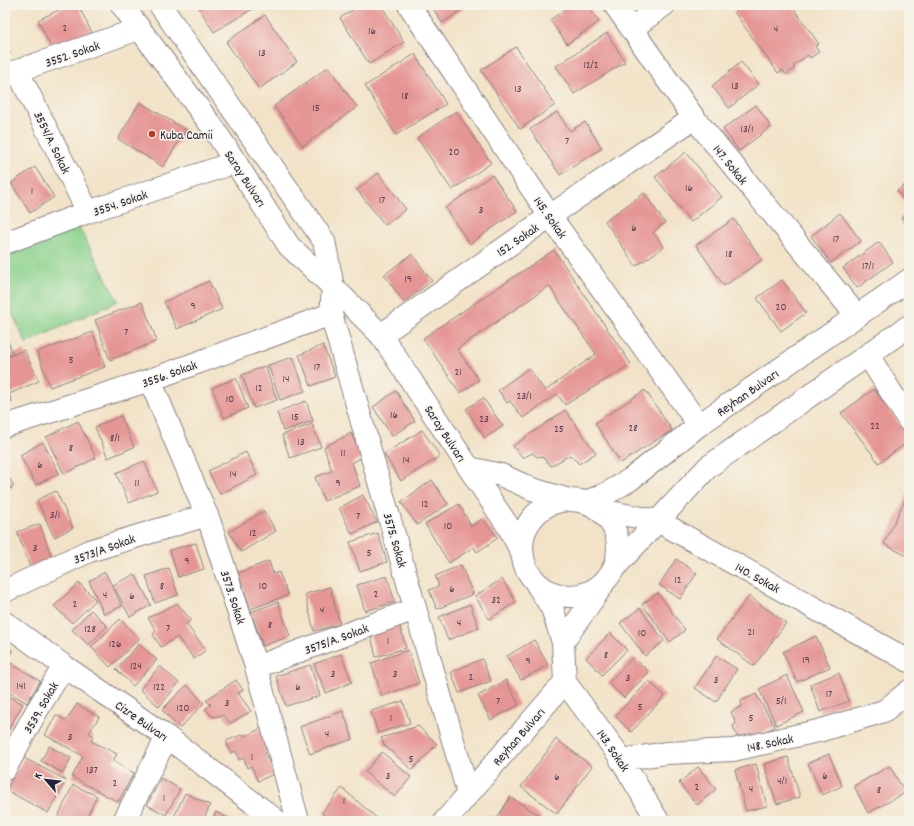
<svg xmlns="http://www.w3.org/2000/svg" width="914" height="826" viewBox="0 0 914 826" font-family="Dekko,sans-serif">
<rect width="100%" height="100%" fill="#f7f3e8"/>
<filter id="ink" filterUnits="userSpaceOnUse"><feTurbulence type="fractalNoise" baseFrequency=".025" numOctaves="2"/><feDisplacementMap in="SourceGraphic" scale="8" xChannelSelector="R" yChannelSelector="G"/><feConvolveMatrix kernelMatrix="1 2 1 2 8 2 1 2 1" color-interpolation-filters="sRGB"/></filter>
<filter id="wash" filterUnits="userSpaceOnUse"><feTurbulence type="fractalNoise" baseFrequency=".012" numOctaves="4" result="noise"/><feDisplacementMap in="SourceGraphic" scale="16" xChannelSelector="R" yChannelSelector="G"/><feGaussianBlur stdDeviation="0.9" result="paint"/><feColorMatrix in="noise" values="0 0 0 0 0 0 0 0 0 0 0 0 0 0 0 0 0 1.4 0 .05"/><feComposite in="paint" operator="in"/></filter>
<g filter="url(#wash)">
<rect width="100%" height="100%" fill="#f2e3c8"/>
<path fill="#88d18d" stroke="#557a64" d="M78 225 118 301 26 343 5 297V253Z"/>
<g id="blocks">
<path fill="#e59594" d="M69 5H78L92 33 53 52 38 20Z
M197 5H259L214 32Z
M360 5H381L404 42 369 64 340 18Z
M431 5H469L442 23Z
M571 5H587L599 22 567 44 550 20Z
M735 5H791L819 44 815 46 819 52 810 58 808 55 793 66 795 68 786 75 783 70 778 73 734 12 738 9Z
M265 15 297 62 259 89 226 42Z
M607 33 625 62 574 94 556 66Z
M5 38 10 54 5 56Z
M516 47 555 105 520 129 481 70Z
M415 54 446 104 396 135 365 86Z
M741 62 759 84 729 108 712 86Z
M328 67 357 107 303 146 274 106Z
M140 102 186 130 163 167 118 139Z
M756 105 771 127 739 151 723 129Z
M456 111 491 163 452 190 417 138Z
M557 112 570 131 585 122 602 148 560 175 530 129Z
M686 152 722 197 691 222 655 177Z
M35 167 54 197 30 213 11 183Z
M378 173 406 209 385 225 357 190Z
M492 175 517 211 470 244 445 208Z
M909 182V207L897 191Z
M644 193 665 223 653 232 664 247 636 266 605 221Z
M909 212V228L901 218Z
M840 213 861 241 831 263 811 236Z
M734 219 762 260 724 286 696 245Z
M879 242 893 262 857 288 843 268Z
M554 250 631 364 565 405 557 394 523 418 510 401 507 403 498 390 529 368 545 391 596 354 549 286 457 349 479 380 460 393 423 338Z
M412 254 432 281 404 302 384 275Z
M782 280 806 313 781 331 757 298Z
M209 281 222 309 177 329 164 302Z
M142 302 157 341 110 360 95 320Z
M93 332 105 367 50 387 37 352Z
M5 333 13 354 5 357Z
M323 345 335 377 311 386 299 355Z
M24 350 39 381 9 394 12 402 5 405V358Z
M293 357 305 391 280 400 268 365Z
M265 366 277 400 254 408 242 375Z
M236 378 248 408 224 418 212 388Z
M874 389 909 437V441L879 463 841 413Z
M645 390 672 430 621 463 595 423Z
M396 391 415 421 392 436 373 407Z
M483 398 503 426 485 438 466 409Z
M306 401 313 421 283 431 277 412Z
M565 410 596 453 579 464 570 455 551 466 542 456 537 457 532 453 523 458 513 446Z
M121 416 134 447 108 458 95 427Z
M78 421 96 458 64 474 46 437Z
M312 424 321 447 290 458 282 435Z
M422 430 440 456 401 481 384 454Z
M351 433 362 457 352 463 360 486 324 501 315 477 332 471 324 447Z
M43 442 59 473 36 485 20 455Z
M246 452 257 475 220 494 208 471Z
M144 461 157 491 129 503 116 473Z
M5 471 14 486 5 491Z
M432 480 448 504 417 525 401 502Z
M56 491 73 528 54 537 37 500Z
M909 491V557L884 544Z
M363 495 377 522 352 534 339 508Z
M459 504 471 526 482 519 498 538 477 552 474 547 449 563 425 524Z
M264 511 276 531 241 552 229 532Z
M40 524 53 561 31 570 17 532Z
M378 533 387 562 360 571 350 542Z
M196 543 204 569 178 577 170 550Z
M676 559 697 573 680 599 659 585Z
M269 561 273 574 279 572 288 595 251 609 238 573Z
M461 565 473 594 437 609 429 590 439 586 435 576Z
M169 568 178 595 155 603 146 576Z
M105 572 122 606 104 614 89 581Z
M135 574 151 605 130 617 113 585Z
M387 576 395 602 365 611 357 585Z
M502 579 516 602 489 619 475 596Z
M79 583 96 600 72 623 54 606Z
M330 587 340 624 314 631 305 594Z
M658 593 685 630 670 642 642 604Z
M749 596 786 623 754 666 717 639Z
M278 602 290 636 263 646 251 612Z
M177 603 191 620 186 624 206 650 194 659 177 637 161 647 153 635 156 630 148 618Z
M470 604 479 628 448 640 439 617Z
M640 608 664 641 645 656 620 623Z
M91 610 107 626 89 645 72 630Z
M120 619 139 639 110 667 91 647Z
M399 624 406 648 376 657 370 632Z
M610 633 627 650 602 675 586 658Z
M816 636 830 667 797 682 783 652Z
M534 640 548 665 521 680 507 656Z
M139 644 157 660 133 686 116 669Z
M5 646 12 651 5 662Z
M408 650 419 683 382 696 371 663Z
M341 654 352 682 326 693 314 664Z
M716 656 737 669 716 702 695 688Z
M633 657 649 672 624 698 608 683Z
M482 659 491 681 459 693 451 672Z
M9 662 40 681 27 703 5 690V668Z
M310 665 320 696 286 706 276 676Z
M160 666 179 683 159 707 140 689Z
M839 673 849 701 820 712 810 684Z
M787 675 804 712 776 725 759 689Z
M236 680 243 690 238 693 251 711 231 723 223 715 213 717 205 709 211 705 206 700Z
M506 680 519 705 491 720 478 696Z
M649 681 665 696 631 732 615 716Z
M187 685 204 703 180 728 162 710Z
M5 694 23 704 5 735Z
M756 694 775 727 739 742 733 726 736 723 731 712 742 706 741 701Z
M403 701 410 723 378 733 371 711Z
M77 704 99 717 89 733 94 736 91 741 117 754 113 761 134 773 118 802 72 777 83 756 45 735 56 715 66 721Z
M343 711 353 739 310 754 300 727Z
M418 726 437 744 412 770 384 745 381 738Z
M262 728 270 750 265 753 274 774 258 781 251 766 247 768 244 758 239 760 236 751 231 753 226 741 241 735H247Z
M556 739 592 766 557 814 521 787Z
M49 746 71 758 63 773 41 761Z
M382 752 411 777 395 797 365 772Z
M829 754 842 786 822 795 808 763Z
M788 757 800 797 777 804 764 764Z
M24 758 66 780 48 813 6 790Z
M756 764 767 806 746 811 735 770Z
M890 766 905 793 868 813 854 786Z
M698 767 716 789 697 805 679 783Z
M161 778 180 789 166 815 147 805Z
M73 785 97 796 85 821H67L58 817Z
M342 788 380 821H332L322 813Z
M185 793 210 805 203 821H178L173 819Z
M510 797 542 817 539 821H488L491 817 496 820Z
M216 812 233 821H212Z
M909 816V821H905L904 819Z"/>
</g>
</g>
<g filter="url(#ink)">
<use href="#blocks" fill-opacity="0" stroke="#8a8282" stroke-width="1"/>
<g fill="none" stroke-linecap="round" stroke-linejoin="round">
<g stroke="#8a8282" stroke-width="24">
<path id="street" d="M409 5 550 216 699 425
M615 5 694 118 857 316
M631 29 664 5
M18 72 88 212
M5 75 139 29
M5 243 88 212 236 162
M333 287 331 314 468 793
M381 335 550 216 694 118
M868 355 909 421
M150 380 210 523 256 667 298 821
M5 426 150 380 331 314
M600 510 658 521 909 661
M5 591 89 551 207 515
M256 667 415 609
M565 682 618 754 658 821
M621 760 666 753 733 750 822 730 884 711 909 691
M5 769 36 712 64 666
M124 821 167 737"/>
</g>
<g stroke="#8a8282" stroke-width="24">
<path id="secondary" d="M122 5 214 129 289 246 333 287 381 335 469 468
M160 5 324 241 333 287
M522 548a48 48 0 1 1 96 0a48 48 0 1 1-96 0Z
M586 502 606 494 631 479 699 425 909 280
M523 555 508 526 469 468 501 475 532 489 569 500
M613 569 708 467 909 326
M536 583 552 608 563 642 602 586
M5 623 64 666 167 737 277 821
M445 821 565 682 563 642"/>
</g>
<use href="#street" stroke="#fff" stroke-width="22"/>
<use href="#secondary" stroke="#fff" stroke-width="22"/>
</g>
</g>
<circle fill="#c8321e" stroke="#f7f3e8" stroke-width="1.5" cx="152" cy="134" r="4"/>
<g text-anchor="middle" stroke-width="3" stroke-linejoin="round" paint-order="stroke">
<g font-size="11" fill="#533f51">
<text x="65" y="31">2</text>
<text x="776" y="32">4</text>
<text x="372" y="34">16</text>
<text x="262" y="56">13</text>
<text x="591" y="68">12/2</text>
<text x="735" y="89">13</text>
<text x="518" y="92">13</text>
<text x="405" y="99">18</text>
<text x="316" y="111">15</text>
<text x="747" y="132">13/1</text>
<text x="567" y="144">7</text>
<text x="454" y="155">20</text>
<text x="689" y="191">16</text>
<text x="32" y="194">1</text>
<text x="382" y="203">17</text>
<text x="481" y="213">3</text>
<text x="634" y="231">6</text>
<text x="836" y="242">17</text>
<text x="729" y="257">18</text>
<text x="868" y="269">17/1</text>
<text x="408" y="282">19</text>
<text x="193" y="309">9</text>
<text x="781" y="310">20</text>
<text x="126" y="335">7</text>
<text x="71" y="363">5</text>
<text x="317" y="370">17</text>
<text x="458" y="375">21</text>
<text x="286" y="382">14</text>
<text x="259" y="391">12</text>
<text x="524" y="399">23/1</text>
<text x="230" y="402">10</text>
<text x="394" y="418">16</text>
<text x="295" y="420">15</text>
<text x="484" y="422">23</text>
<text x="875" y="429">22</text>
<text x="633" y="431">28</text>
<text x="559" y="432">25</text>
<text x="115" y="441">8/1</text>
<text x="301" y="445">13</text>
<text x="71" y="451">8</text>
<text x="343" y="456">11</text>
<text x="406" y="463">14</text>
<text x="40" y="468">6</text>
<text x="233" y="477">14</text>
<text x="137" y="486">11</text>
<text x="338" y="486">9</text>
<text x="425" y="507">12</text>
<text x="55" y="518">3/1</text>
<text x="358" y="519">7</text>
<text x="448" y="529">10</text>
<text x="253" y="536">12</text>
<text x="35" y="551">3</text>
<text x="369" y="556">5</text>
<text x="187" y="564">9</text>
<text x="678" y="583">12</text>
<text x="162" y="589">8</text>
<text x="263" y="589">10</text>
<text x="452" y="592">6</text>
<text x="376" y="597">2</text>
<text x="105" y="598">4</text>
<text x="132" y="599">6</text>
<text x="496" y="603">32</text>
<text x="75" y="607">2</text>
<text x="322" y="613">4</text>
<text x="459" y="626">4</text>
<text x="270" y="628">8</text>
<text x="168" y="631">7</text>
<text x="90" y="632">128</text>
<text x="751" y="635">21</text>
<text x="642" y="636">10</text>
<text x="388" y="644">1</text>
<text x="115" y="647">126</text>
<text x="606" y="658">8</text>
<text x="806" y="663">19</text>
<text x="528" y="664">9</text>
<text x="136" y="669">124</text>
<text x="333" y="677">3</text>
<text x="395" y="677">3</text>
<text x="471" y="680">2</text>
<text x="628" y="681">3</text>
<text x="716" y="683">3</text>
<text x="21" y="689">141</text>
<text x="159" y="690">122</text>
<text x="298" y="690">6</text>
<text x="829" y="697">17</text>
<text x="498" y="704">7</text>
<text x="781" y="704">5/1</text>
<text x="227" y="706">3</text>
<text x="640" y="710">5</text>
<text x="183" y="711">120</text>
<text x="391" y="721">1</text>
<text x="751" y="721">5</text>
<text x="327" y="737">4</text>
<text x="70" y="740">3</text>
<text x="252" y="760">1</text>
<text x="411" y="762">5</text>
<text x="92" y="773">137</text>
<text x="388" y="779">3</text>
<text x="825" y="779">6</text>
<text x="557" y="780">6</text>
<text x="782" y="784">4/1</text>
<text x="115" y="786">2</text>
<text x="697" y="790">2</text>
<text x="751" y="792">4</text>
<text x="879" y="793">8</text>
<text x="164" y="801">1</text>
<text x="344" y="804">1</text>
</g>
<g font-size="13" fill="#22223b" stroke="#f7f3e8">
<text transform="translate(72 53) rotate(-19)" y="5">3552. Sokak</text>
<text transform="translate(53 142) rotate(64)" y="5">3554/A. Sokak</text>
<text transform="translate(731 164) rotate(51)" y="5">147. Sokak</text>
<text transform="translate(246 178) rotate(57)" y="5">Saray Bulvarı</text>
<text transform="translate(120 202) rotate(-19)" y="5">3554. Sokak</text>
<text transform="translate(551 217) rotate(55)" y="5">145. Sokak</text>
<text transform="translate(517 239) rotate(-35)" y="5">152. Sokak</text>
<text transform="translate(169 373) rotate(-20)" y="5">3556. Sokak</text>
<text transform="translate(747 392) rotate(-35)" y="5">Reyhan Bulvarı</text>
<text transform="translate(446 433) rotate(57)" y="5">Saray Bulvarı</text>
<text transform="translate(396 540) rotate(74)" y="5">3575. Sokak</text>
<text transform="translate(104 548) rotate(-20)" y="5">3573/A Sokak</text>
<text transform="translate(758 577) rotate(29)" y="5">140. Sokak</text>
<text transform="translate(234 597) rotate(72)" y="5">3573. Sokak</text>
<text transform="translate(336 638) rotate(-20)" y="5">3575/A. Sokak</text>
<text transform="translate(40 707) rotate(-60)" y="5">3539. Sokak</text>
<text transform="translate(142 720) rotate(35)" y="5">Cizre Bulvarı</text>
<text transform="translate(518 736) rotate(-49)" y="5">Reyhan Bulvarı</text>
<text transform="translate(770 742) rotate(-12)" y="5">148. Sokak</text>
<text transform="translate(614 750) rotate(56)" y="5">143. Sokak</text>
</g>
<g font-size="13" fill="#22223b" stroke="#f7f3e8" text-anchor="start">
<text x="160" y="139">Kuba Camii</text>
</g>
</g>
<rect width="914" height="826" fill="none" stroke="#f7f3e8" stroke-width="20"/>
<g transform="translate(46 780) rotate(298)" stroke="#f7f3e8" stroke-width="3" paint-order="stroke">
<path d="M0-3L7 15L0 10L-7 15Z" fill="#22223b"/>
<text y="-6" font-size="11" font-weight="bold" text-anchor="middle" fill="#22223b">K</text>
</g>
</svg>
